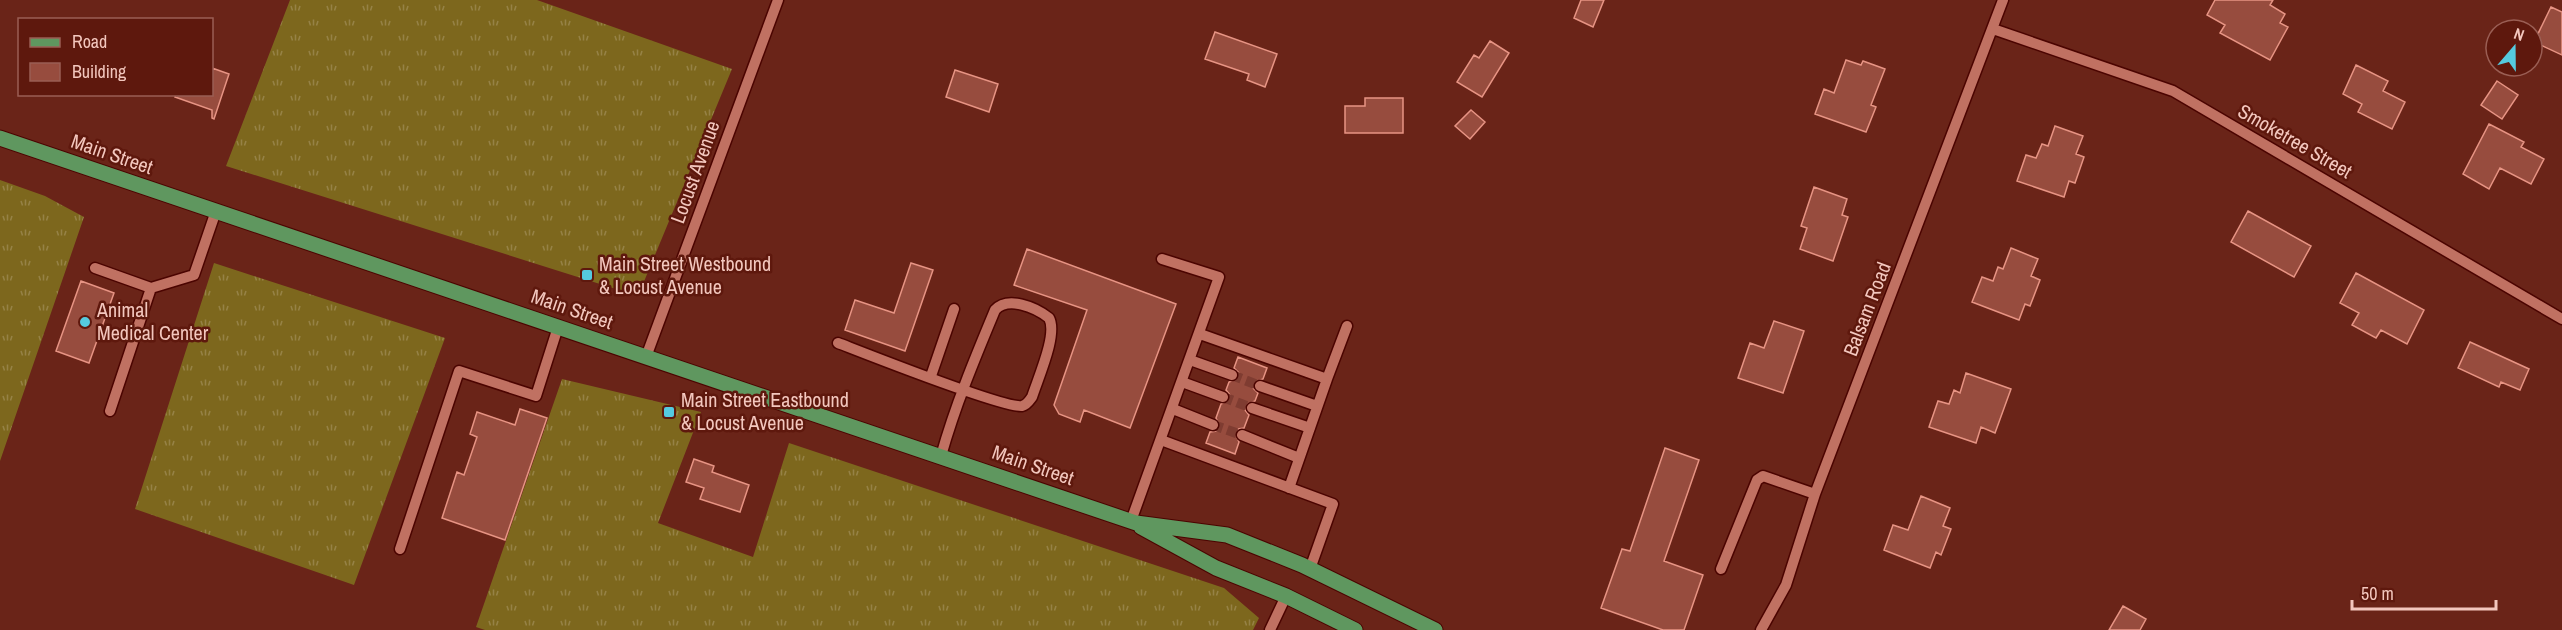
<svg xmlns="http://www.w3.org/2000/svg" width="2562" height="630" viewBox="0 0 2562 630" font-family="'Archivo Narrow',sans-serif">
<defs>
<pattern id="grass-tufts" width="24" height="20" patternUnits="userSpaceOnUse" patternTransform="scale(1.5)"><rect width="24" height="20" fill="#7d671d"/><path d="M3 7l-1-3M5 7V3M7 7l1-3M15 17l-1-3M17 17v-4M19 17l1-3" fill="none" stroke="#968246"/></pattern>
</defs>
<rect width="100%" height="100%" fill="#6a2418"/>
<path fill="url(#grass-tufts)" d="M290 0H537L732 69 638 296 226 166Z
M0 180 45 196 84 217 0 461Z
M214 263 445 338 354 585 135 509Z
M562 379 701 412 658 523 753 557 789 443 1224 588 1259 618 1253 630H485L476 627Z"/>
<path fill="#974c3e" stroke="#e79484" stroke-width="1.5" d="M1581 0H1604L1593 27 1574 18Z
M2215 0H2273L2270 5 2285 14 2280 23 2288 27 2270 60 2220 33 2225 25 2207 15Z
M2551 7 2562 12V55L2534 42Z
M1215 32 1277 54 1265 87 1247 80 1249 74 1205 59Z
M1490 41 1509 53 1482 97 1457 82 1474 55 1479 58Z
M1846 60 1861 65 1863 61 1885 69 1871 105 1876 107 1866 132 1815 114 1824 89 1834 93Z
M2356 65 2388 81 2383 91 2405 102 2392 129 2358 112 2362 104 2343 94Z
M212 68 229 74 214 119 212 118V110L175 97 176 94H212Z
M955 70 998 84 989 112 946 97Z
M2497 81 2518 95 2502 119 2481 105Z
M1365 98H1403V133H1345V106H1365Z
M1471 110 1485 122 1470 139 1455 126Z
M2489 124 2524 142 2521 147 2544 159 2531 184 2500 168 2489 189 2463 174Z
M2055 126 2083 136 2076 154 2084 157 2075 183 2069 181 2064 197 2017 181 2026 155 2036 158 2042 144 2048 146Z
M1814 187 1847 199 1842 215 1848 217 1833 261 1800 249 1807 228 1801 226Z
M2248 211 2311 246 2294 277 2231 242Z
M2011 248 2038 259 2031 276 2040 280 2030 306 2025 304 2019 320 1972 302 1982 277 1993 281 1998 267 2003 269Z
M1027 249 1176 304 1130 428 1084 410 1080 422 1059 414 1054 405 1087 310 1014 285Z
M911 263 933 270 905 351 845 330 855 300 894 313Z
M2356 273 2424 310 2407 344 2381 330 2376 338 2352 325 2359 313 2340 303Z
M81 281 114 293 89 363 56 351Z
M1774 321 1804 331 1783 393 1738 378 1750 343 1764 348Z
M2470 342 2529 369 2520 390 2501 382 2499 387 2458 368Z
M1238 357 1267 368 1263 379 1253 383V388L1258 393 1255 401 1245 405V410L1249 415 1244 428 1238 429 1235 433 1239 442 1235 454 1206 443 1210 432 1217 431 1220 427 1216 418 1221 404 1230 400V395L1226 390 1229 382 1239 378V373L1234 368Z
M1966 373 2011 389 1995 433 1981 427 1976 443 1929 427 1938 401 1949 404 1954 390 1960 393Z
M520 409 547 418 505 540 442 518 457 472 464 475 477 437 470 434 477 412 515 425Z
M1665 448 1699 460 1664 561 1703 575 1684 630H1663L1601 608 1622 549 1630 551Z
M694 459 714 466 712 472 749 485 740 512 700 499 704 488 686 482Z
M1921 496 1950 508 1943 526 1951 529 1941 555 1936 552 1930 568 1884 550 1893 525 1908 530Z
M2123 606 2146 619 2140 630H2109Z"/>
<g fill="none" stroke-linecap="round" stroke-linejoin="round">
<path stroke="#7f3c31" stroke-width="10" stroke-dasharray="10 5" stroke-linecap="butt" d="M1232 375 1260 386
M1223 397 1252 408
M1213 425 1242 435"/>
<g stroke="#4b0400" stroke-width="13">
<path id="minor" d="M1993 29 2173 91 2562 319
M95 268 151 288
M1200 334 1327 379 1289 488
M838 343C864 353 1005 409 1022 406 1027 405 1029 401 1032 397 1038 378 1058 334 1049 318 1035 307 1008 296 995 310 975 358 955 406 941 456
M646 357 778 0
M1190 360 1232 375
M931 376 954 309
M1327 379 1347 326
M1182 382 1223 397
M1260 386 1317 406
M1252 408 1310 428
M1173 409 1213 425
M110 411 151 288 194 275 216 211
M1242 435 1299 458
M1161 440 1333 504 1310 569
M1131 521 1219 277 1162 259
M400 549 459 371 536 396 558 327
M1721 569 1757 480 1763 476 1815 494
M1270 630 1286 596
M1761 630 1786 585 1815 494 2003 0"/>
</g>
<g stroke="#4b0400" stroke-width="17">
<path id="major" d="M0 138 1136 523 1227 535 1302 565 1435 630
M1141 527 1216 568 1286 596 1355 630"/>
</g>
<use href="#minor" stroke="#c07162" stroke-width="10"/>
<use href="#major" stroke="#5f975f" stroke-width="15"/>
</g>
<g fill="#55cadf" stroke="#5e180d" stroke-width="2">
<rect x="581" y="269" width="12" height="12" rx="3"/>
<circle cx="85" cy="322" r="6"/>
<rect x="663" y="406" width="12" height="12" rx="3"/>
</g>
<g text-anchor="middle" stroke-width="5" stroke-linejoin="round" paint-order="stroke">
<g font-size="20" fill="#f3c7be" stroke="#5e180d">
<text transform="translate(2295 141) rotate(30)" y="7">Smoketree Street</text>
<text transform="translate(112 154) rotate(19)" y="7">Main Street</text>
<text transform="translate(695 172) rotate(-70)" y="7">Locust Avenue</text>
<text transform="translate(572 309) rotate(19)" y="7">Main Street</text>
<text transform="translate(1867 309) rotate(-69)" y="7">Balsam Road</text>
<text transform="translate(1033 465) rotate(19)" y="7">Main Street</text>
</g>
<g font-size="20" fill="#f3c7be" stroke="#5e180d" text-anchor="start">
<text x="599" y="271">Main Street Westbound<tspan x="599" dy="23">&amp; Locust Avenue</tspan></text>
<text x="97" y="317">Animal<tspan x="97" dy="23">Medical Center</tspan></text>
<text x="681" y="407">Main Street Eastbound<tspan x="681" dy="23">&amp; Locust Avenue</tspan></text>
</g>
</g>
<rect x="18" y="18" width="195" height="78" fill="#5e180d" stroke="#9a5e54" stroke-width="1.5"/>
<rect x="30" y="38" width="30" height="9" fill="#5f975f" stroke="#9a5e54" stroke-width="1.5"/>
<text x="72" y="48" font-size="18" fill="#f3c7be">Road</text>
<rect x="30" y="63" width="30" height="18" fill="#974c3e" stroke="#9a5e54" stroke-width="1.5"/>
<text x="72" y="78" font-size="18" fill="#f3c7be">Building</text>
<g transform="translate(2514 48) rotate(20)"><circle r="28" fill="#5e180d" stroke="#9a5e54" stroke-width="1.5"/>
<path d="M0-4.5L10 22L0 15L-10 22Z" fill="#55cadf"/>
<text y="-9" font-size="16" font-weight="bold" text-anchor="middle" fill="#f3c7be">N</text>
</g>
<path d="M2352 600v9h144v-9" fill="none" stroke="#f3c7be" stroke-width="3"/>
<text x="2361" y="600" font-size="18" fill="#f3c7be" stroke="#5e180d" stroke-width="4.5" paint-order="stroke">50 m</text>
</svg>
